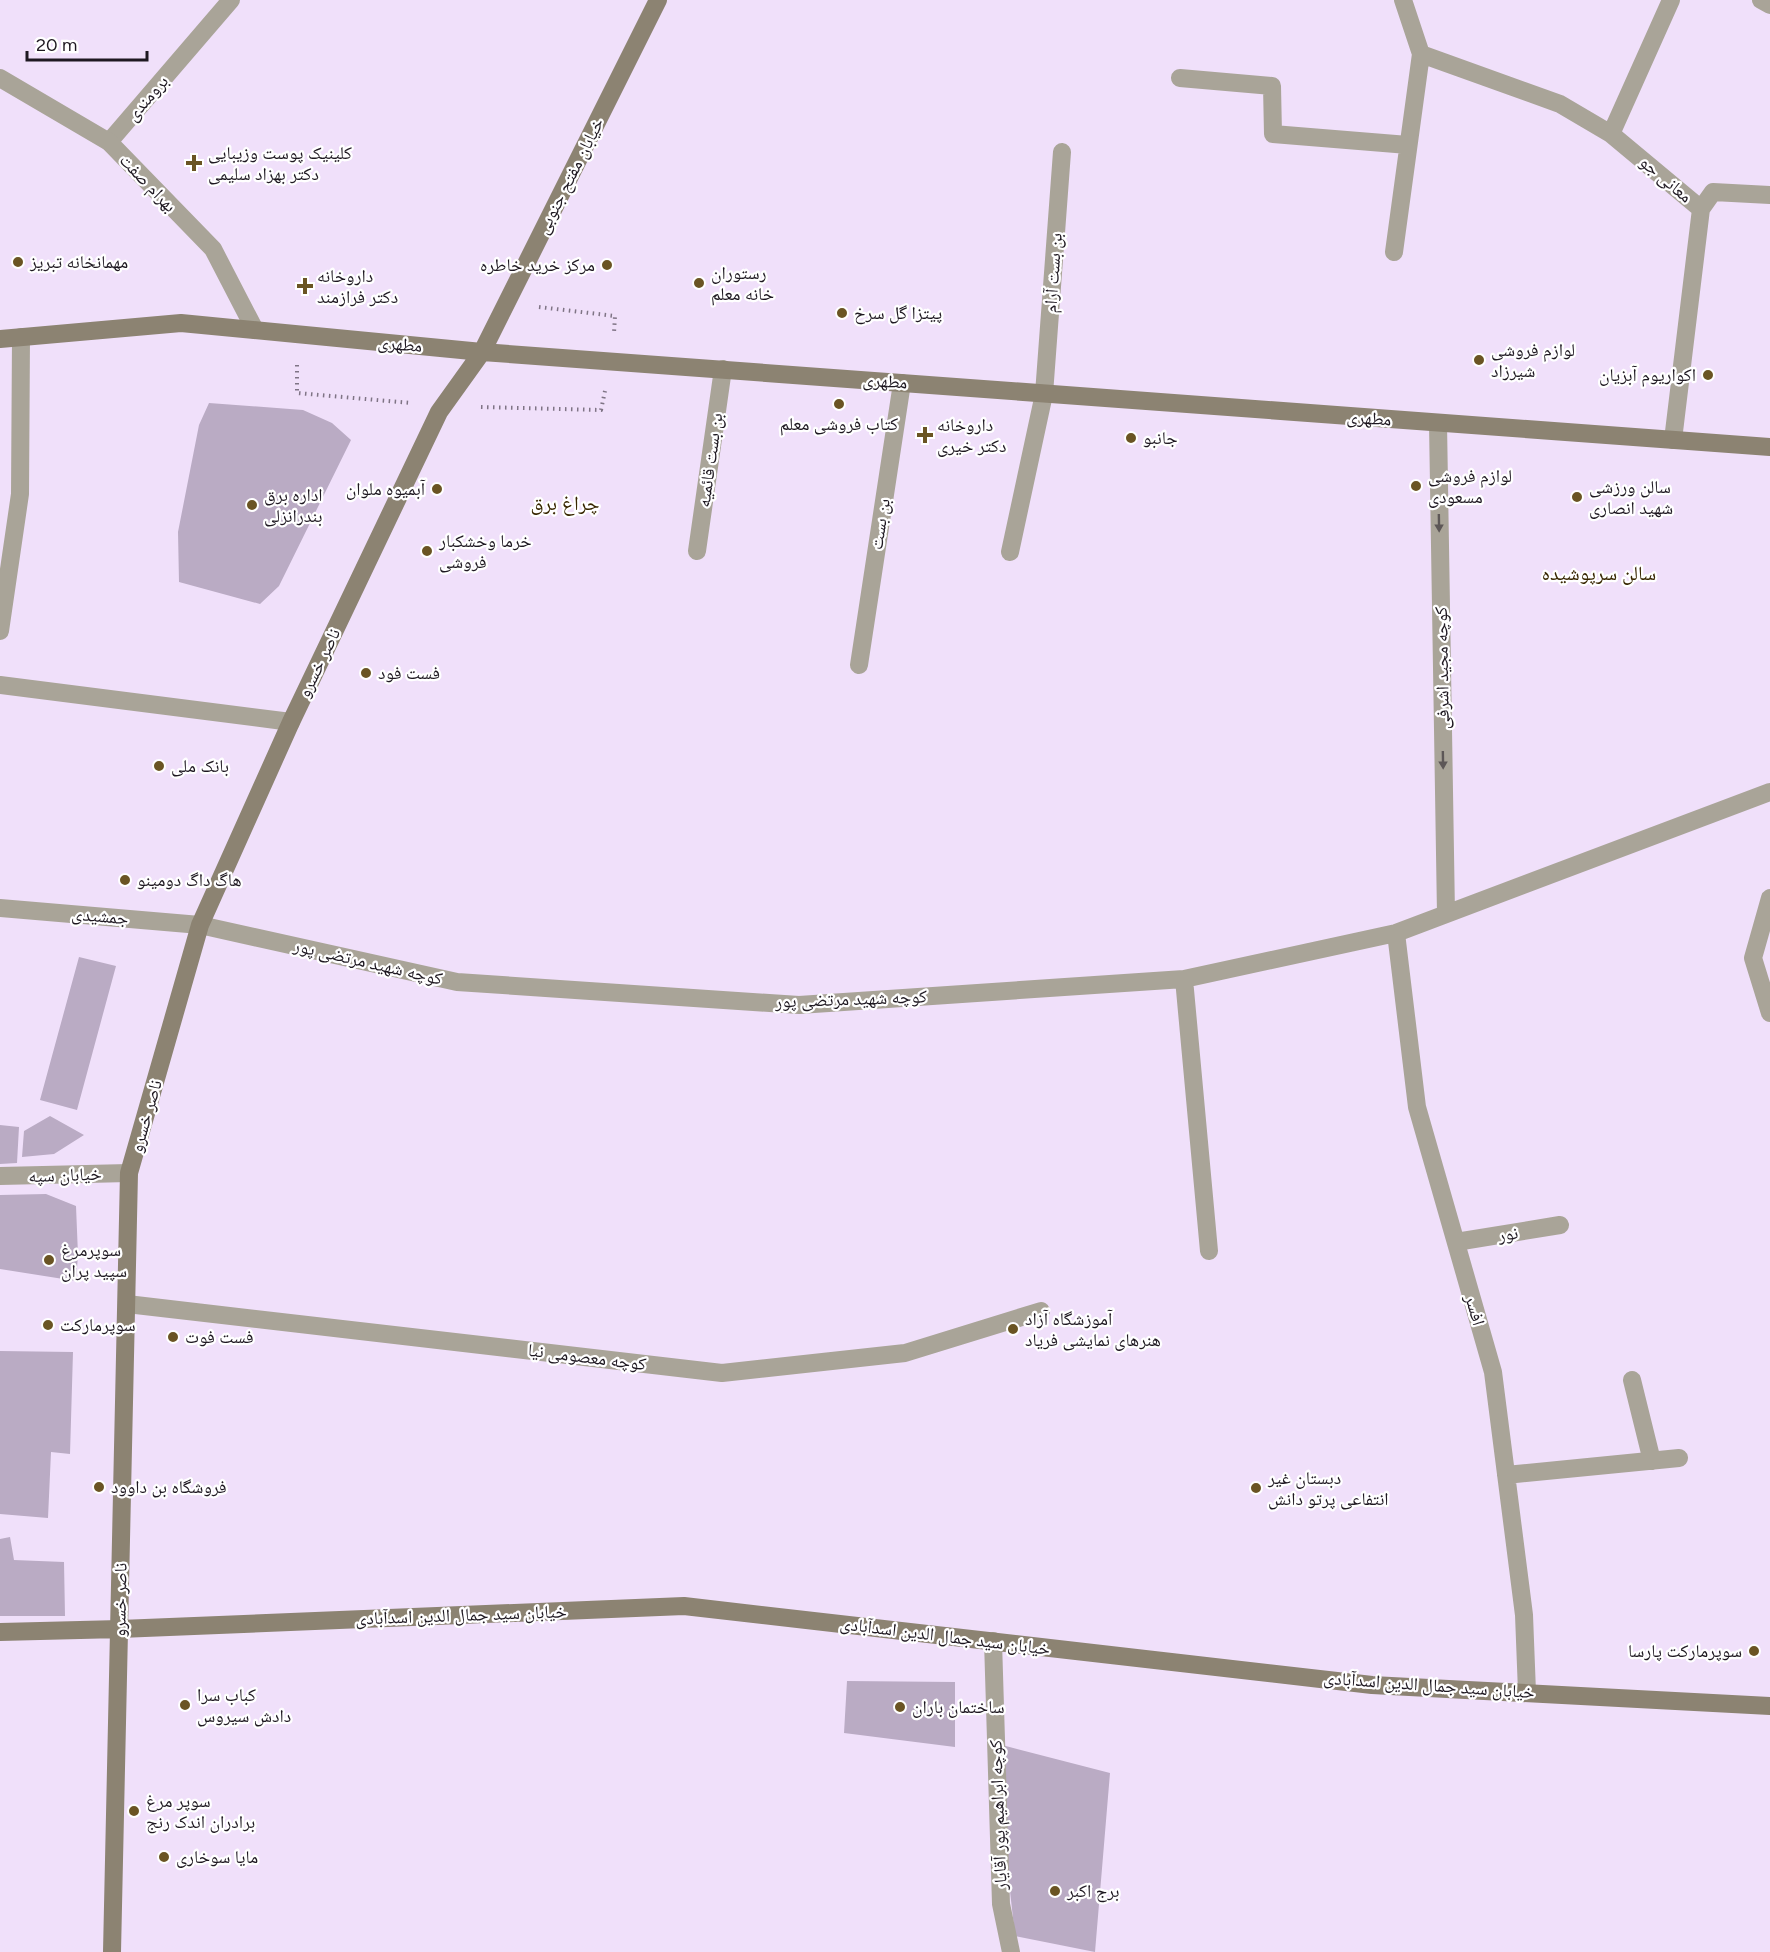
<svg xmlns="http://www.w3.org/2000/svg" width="1770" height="1952" viewBox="0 0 1770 1952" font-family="Figtree,'Noto Naskh Arabic',sans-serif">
<rect width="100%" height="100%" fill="#f0e0fa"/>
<path fill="#baabc4" d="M209 403 303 410 332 423 351 440 279 586 260 604 179 582 178 532 199 425Z
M79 957 116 966 77 1110 40 1100Z
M50 1116 84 1135 54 1154 22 1157 24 1131Z
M0 1125 19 1127 17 1163 0 1164Z
M46 1194 76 1206 78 1255 76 1281 0 1269V1195Z
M0 1351 73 1352 70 1454 51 1452 48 1518 0 1514Z
M10 1537 14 1560 64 1562 65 1616H0V1539Z
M847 1681 955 1682V1747L844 1733Z
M1002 1745 1110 1773 1095 1952 1015 1936 1005 1846Z"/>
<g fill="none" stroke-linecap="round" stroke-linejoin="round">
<path stroke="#7f7485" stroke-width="4" stroke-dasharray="1.5 4.5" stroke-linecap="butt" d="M539 307 615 316 614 333
M297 365V393L411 403
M481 407 601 410 605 391"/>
<path stroke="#a9a498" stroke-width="18" d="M109 142 231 0"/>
<path stroke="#a9a498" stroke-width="18" d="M1761 0 1770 5
M1421 54 1560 104 1611 134 1701 209
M0 78 109 142 213 249 255 330
M1180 78 1272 86 1273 134 1408 145
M1611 134 1671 0
M1394 252 1421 54 1403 0
M1438 423 1446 914
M1673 440 1701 209 1713 192 1770 195
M697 551 723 369
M1010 552 1044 394 1062 152
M0 631 20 494 21 337
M859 665 902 383
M0 685 291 722
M1770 898 1753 958 1770 1013
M0 908 200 925 457 982 799 1005 1184 979 1396 933 1770 792
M1396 933 1417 1107 1493 1372 1524 1615 1527 1692
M1184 979 1209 1251
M0 1176 129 1173
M1456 1242 1560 1225
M127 1304 722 1373 905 1353 1041 1311
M1632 1380 1652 1461
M1506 1475 1679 1458
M993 1641 1001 1904 1011 1952"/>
<path stroke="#8c8372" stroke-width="18" d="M0 339 181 323 482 352 1770 447
M0 1632 120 1629 684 1606 1372 1685 1770 1706
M112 1952 129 1173 200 925 291 722 439 412 482 352 658 0"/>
</g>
<defs><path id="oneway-solid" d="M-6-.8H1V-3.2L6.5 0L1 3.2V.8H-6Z" transform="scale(1.5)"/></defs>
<g fill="#5d5757">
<use href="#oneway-solid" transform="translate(1439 523) rotate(89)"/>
<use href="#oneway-solid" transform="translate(1443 760) rotate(89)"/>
</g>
<g fill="#6a5423" stroke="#fff" stroke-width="2">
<path d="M191 154h6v6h6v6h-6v6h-6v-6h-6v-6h6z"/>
<circle cx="18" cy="262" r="6"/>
<circle cx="607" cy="265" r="6"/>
<circle cx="699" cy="283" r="6"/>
<path d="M302 277h6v6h6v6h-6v6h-6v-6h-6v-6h6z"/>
<circle cx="842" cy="313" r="6"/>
<circle cx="1479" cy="360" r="6"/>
<circle cx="1708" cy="375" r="6"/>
<circle cx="839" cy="404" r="6"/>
<path d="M922 426h6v6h6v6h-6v6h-6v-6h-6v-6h6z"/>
<circle cx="1131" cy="438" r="6"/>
<circle cx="1416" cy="486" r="6"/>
<circle cx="437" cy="489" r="6"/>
<circle cx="1577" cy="497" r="6"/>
<circle cx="252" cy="505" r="6"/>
<circle cx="427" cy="551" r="6"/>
<circle cx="366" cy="673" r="6"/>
<circle cx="159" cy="766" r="6"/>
<circle cx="125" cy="880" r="6"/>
<circle cx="49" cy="1260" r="6"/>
<circle cx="48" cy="1325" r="6"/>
<circle cx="1013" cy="1329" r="6"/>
<circle cx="173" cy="1337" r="6"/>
<circle cx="99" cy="1487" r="6"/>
<circle cx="1256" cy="1488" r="6"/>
<circle cx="1754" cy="1651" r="6"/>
<circle cx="185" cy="1705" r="6"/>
<circle cx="900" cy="1707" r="6"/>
<circle cx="134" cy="1811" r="6"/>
<circle cx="164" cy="1857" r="6"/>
<circle cx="1055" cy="1891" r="6"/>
</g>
<g text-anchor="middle" stroke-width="4.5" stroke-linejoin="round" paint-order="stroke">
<g font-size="18" fill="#1e1821" stroke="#fff">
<text transform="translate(147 98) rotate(-49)" y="6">برومندی</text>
<text transform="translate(570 176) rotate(-63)" y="6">خیابان مفتح جنوبی</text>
<text transform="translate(1666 179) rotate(40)" y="6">معانی جو</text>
<text transform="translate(148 183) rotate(46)" y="6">بهرام صفت</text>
<text transform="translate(1053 273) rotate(-86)" y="6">بن بست آرام</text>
<text transform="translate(400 344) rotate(5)" y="6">مطهری</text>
<text transform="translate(885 381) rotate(4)" y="6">مطهری</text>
<text transform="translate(1369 418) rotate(4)" y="6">مطهری</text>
<text transform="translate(710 460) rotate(-82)" y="6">بن بست قائمیه</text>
<text transform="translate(880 524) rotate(-81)" y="6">بن بست</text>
<text transform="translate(319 663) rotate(-64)" y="6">ناصر خسرو</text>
<text transform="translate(1442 668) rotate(-91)" y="6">کوچه مجید اشرفی</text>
<text transform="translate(100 916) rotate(5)" y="6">جمشیدی</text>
<text transform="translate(368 962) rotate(13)" y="6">کوچه شهید مرتضی پور</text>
<text transform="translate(851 999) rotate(-2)" y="6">کوچه شهید مرتضی پور</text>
<text transform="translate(146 1116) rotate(-74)" y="6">ناصر خسرو</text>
<text transform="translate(65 1175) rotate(-2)" y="6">خیابان سپه</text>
<text transform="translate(1508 1234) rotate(-9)" y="6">نور</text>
<text transform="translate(1475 1310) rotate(74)" y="6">افسر</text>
<text transform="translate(587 1357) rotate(7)" y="6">کوچه معصومی نیا</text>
<text transform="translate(120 1600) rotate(-89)" y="6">ناصر خسرو</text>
<text transform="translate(461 1615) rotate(-2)" y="6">خیابان سید جمال الدین اسدآبادی</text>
<text transform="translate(945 1636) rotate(7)" y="6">خیابان سید جمال الدین اسدآبادی</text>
<text transform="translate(1429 1685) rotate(4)" y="6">خیابان سید جمال الدین اسدآبادی</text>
<text transform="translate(998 1815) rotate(-92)" y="6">کوچه ابراهیم پور آقایار</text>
</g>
<g font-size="18" fill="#1e1821" stroke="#fff" text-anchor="start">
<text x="208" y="159">کلینیک پوست وزیبایی<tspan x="208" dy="21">دکتر بهزاد سلیمی</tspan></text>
<text x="30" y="268">مهمانخانه تبریز</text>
<text x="595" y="271" text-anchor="end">مرکز خرید خاطره</text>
<text x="711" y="279">رستوران<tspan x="711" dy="21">خانه معلم</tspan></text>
<text x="317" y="282">داروخانه<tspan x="317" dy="21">دکتر فرازمند</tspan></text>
<text x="854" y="319">پیتزا گل سرخ</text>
<text x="1491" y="356">لوازم فروشی<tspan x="1491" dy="21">شیرزاد</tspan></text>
<text x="1696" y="381" text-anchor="end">اکواریوم آبزیان</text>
<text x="839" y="430" text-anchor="middle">کتاب فروشی معلم</text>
<text x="937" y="431">داروخانه<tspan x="937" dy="21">دکتر خیری</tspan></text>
<text x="1143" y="444">جانبو</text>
<text x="1428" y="482">لوازم فروشی<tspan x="1428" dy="21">مسعودی</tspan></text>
<text x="1589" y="493">سالن ورزشی<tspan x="1589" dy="21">شهید انصاری</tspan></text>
<text x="425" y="495" text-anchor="end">آبمیوه ملوان</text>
<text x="264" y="501">اداره برق<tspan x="264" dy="21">بندرانزلی</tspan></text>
<text x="439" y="547">خرما وخشکبار<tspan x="439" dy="21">فروشی</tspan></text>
<text x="378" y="679">فست فود</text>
<text x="171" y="772">بانک ملی</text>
<text x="137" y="886">هاگ داگ دومینو</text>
<text x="61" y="1256">سوپرمرغ<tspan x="61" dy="21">سپید پران</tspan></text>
<text x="1025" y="1325">آموزشگاه آزاد<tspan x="1025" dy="21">هنرهای نمایشی فریاد</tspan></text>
<text x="60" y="1331">سوپرمارکت</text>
<text x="185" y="1343">فست فوت</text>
<text x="1268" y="1484">دبستان غیر<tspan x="1268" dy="21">انتفاعی پرتو دانش</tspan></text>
<text x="111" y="1493">فروشگاه بن داوود</text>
<text x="1742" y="1657" text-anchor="end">سوپرمارکت پارسا</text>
<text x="197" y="1701">کباب سرا<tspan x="197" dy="21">دادش سیروس</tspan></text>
<text x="912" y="1713">ساختمان باران</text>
<text x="146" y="1807">سوپر مرغ<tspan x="146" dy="21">برادران اندک رنج</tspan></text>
<text x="176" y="1863">مایا سوخاری</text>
<text x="1067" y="1897">برج اکبر</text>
</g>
<g font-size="20" fill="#372600" stroke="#fff">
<text x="565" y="510">چراغ برق</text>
<text x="1599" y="580">سالن سرپوشیده</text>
</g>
</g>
<path d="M27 51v9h120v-9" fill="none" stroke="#1e1821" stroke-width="3"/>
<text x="36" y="51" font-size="18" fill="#1e1821" stroke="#ffffff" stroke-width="4.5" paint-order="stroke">20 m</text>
</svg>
